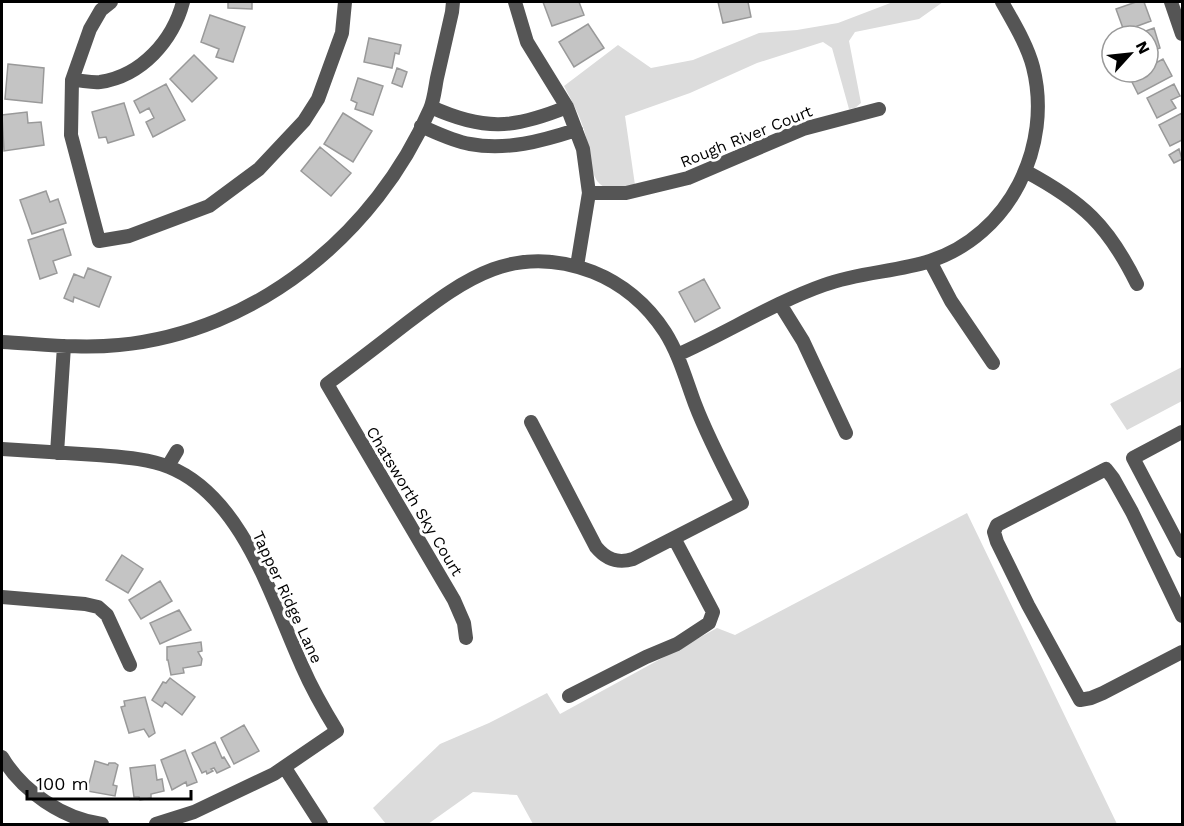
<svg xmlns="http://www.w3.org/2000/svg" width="1184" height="826" viewBox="0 0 1184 826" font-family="'Work Sans',sans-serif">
<rect width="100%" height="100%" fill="#fff"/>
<path fill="#dcdcdc" d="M893 2H943L919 19 855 32 849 41 861 103 855 108 849 109 832 48 823 42 757 63 690 93 625 116 635 185C625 186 606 192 599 183 590 175 589 145 585 133 580 116 572 101 564 86L618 45 651 68 693 60 759 33 797 30 838 23Z
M1182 367V401L1127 430 1110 404Z
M967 513 1117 824H533L517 795 473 792 428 824H386L373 808 440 744 489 723 547 693 560 714 717 628 735 635Z"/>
<path fill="#c4c4c4" stroke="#999" stroke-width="1.5" d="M211 2H252V9L228 8V2Z
M543 2H579L584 15 552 26Z
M718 2H748L751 17 723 23Z
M1136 2H1144L1151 21 1124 31 1116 9Z
M210 15 245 27 233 62 216 57 219 49 201 42Z
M588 24 604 48 574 67 559 42Z
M1154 28 1160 48 1148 52V36H1132Z
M369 38 401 45 399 54 395 53 392 68 364 62Z
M194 55 217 78 192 102 170 79Z
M1163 59 1172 76 1138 94 1132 82 1145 76 1143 72H1148V67Z
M8 64 44 68 42 103 5 99Z
M397 68 407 72 402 87 392 83Z
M358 78 383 86 373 115 355 109 357 103 351 100Z
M166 84 185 120 153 137 146 122 154 118 149 108 140 113 134 101Z
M1174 84 1180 96 1171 100 1176 108 1157 118 1147 98Z
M124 103 134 135 108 143 106 137 99 138 92 112Z
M27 112 28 123 41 122 44 145 4 151 2 115Z
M343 113 372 131 353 162 324 144Z
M1182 113V140L1170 146 1159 125Z
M320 147 351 173 331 196 301 171Z
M1179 149 1182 159 1174 163 1169 155Z
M46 191 50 202 58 199 66 223 32 234 20 200Z
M63 229 71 255 53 261 57 273 40 279 28 240Z
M88 268 111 277 99 307 74 297 73 302 64 298 74 274 84 278Z
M704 279 720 308 695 322 679 292Z
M122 555 143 569 128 593 106 580Z
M160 581 172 601 141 619 129 600Z
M179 610 191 630 160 644 150 623Z
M201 642 202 651 198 652 202 659 201 665 183 668 184 673 171 675 168 660H167V647Z
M170 678 195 697 182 715 165 702 162 707 152 700 163 682 166 683Z
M145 697 155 733 149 737 144 729 129 733 121 707 125 706 124 701Z
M244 725 259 751 234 764 221 738Z
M215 742 222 758 224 757 230 767 217 773 214 768 211 769 213 771 207 774 206 771 202 773 192 753Z
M185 750 197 782 187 786 186 782 172 790 161 760Z
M95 761 108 765 109 763H115L118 765 113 785 117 786 115 796 87 791Z
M155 765 157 780 162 779 164 791 151 794V798L140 800 139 797H134L130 768Z"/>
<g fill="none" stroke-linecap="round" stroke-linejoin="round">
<path stroke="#555" stroke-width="14" d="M111 2 101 10 90 29 72 80 71 135 99 241 129 236 209 206 259 169 304 121 318 99 342 33 345 2
M515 2 527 42 567 107 583 149 589 193 577 266
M1171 2 1182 34
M72 80C81 80 91 83 100 82 142 76 173 40 183 2
M431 107C484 131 513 129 567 107
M421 126C437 133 453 141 470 144 506 151 542 141 576 130
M1025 171C1083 202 1108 225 1137 284
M589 193H626L688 178 803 129 879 109
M930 261 951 301 993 363
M780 304 803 341 846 433
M2 342C41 344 80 349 119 345 256 332 376 234 430 109 434 100 435 88 437 78 442 56 447 34 452 12L453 2
M677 355C727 333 773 303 824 285 859 272 896 272 930 261 1010 235 1053 146 1033 67 1027 44 1013 22 1002 2
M1182 432 1133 458 1182 551
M2 449C33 451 65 453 97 455 120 457 147 458 169 467 243 497 272 600 302 666 312 689 324 710 337 731L274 774 194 812 156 824
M57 453 64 346
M168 466 177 451
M2 597 85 604 98 607 107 615 130 665
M1182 616 1132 512 1113 478 1106 469 997 525 994 532 997 542 1028 605 1080 700 1091 698 1103 693 1182 652
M466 638 464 623 454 600 327 384C354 364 380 344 407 323 466 278 515 242 593 272 623 284 648 306 665 332 679 354 686 380 695 404 708 438 725 470 742 503L633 559C617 564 606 559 596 547L531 422
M569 696 646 657 677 644 709 623 713 612 674 538
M2 757C22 791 63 819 102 824
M285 768 321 824"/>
</g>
<g text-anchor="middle" stroke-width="6" stroke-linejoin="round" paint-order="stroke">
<g font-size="16" fill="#000" stroke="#fff">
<text transform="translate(746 136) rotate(-22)" y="6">Rough River Court</text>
<text transform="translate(415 501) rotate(59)" y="6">Chatsworth Sky Court</text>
<text transform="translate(288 597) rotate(65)" y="6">Tapper Ridge Lane</text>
</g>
</g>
<rect width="1184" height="826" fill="none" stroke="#000000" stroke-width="6"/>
<g transform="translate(1130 54) rotate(63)"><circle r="28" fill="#ffffff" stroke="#999999" stroke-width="1.5"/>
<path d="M0-4.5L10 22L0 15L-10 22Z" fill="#000000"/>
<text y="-9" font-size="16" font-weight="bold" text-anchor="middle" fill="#000000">N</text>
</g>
<path d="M27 790v9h164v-9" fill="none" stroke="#000000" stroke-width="3"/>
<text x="36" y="790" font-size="18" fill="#000000" stroke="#ffffff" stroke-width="4.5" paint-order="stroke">100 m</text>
</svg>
